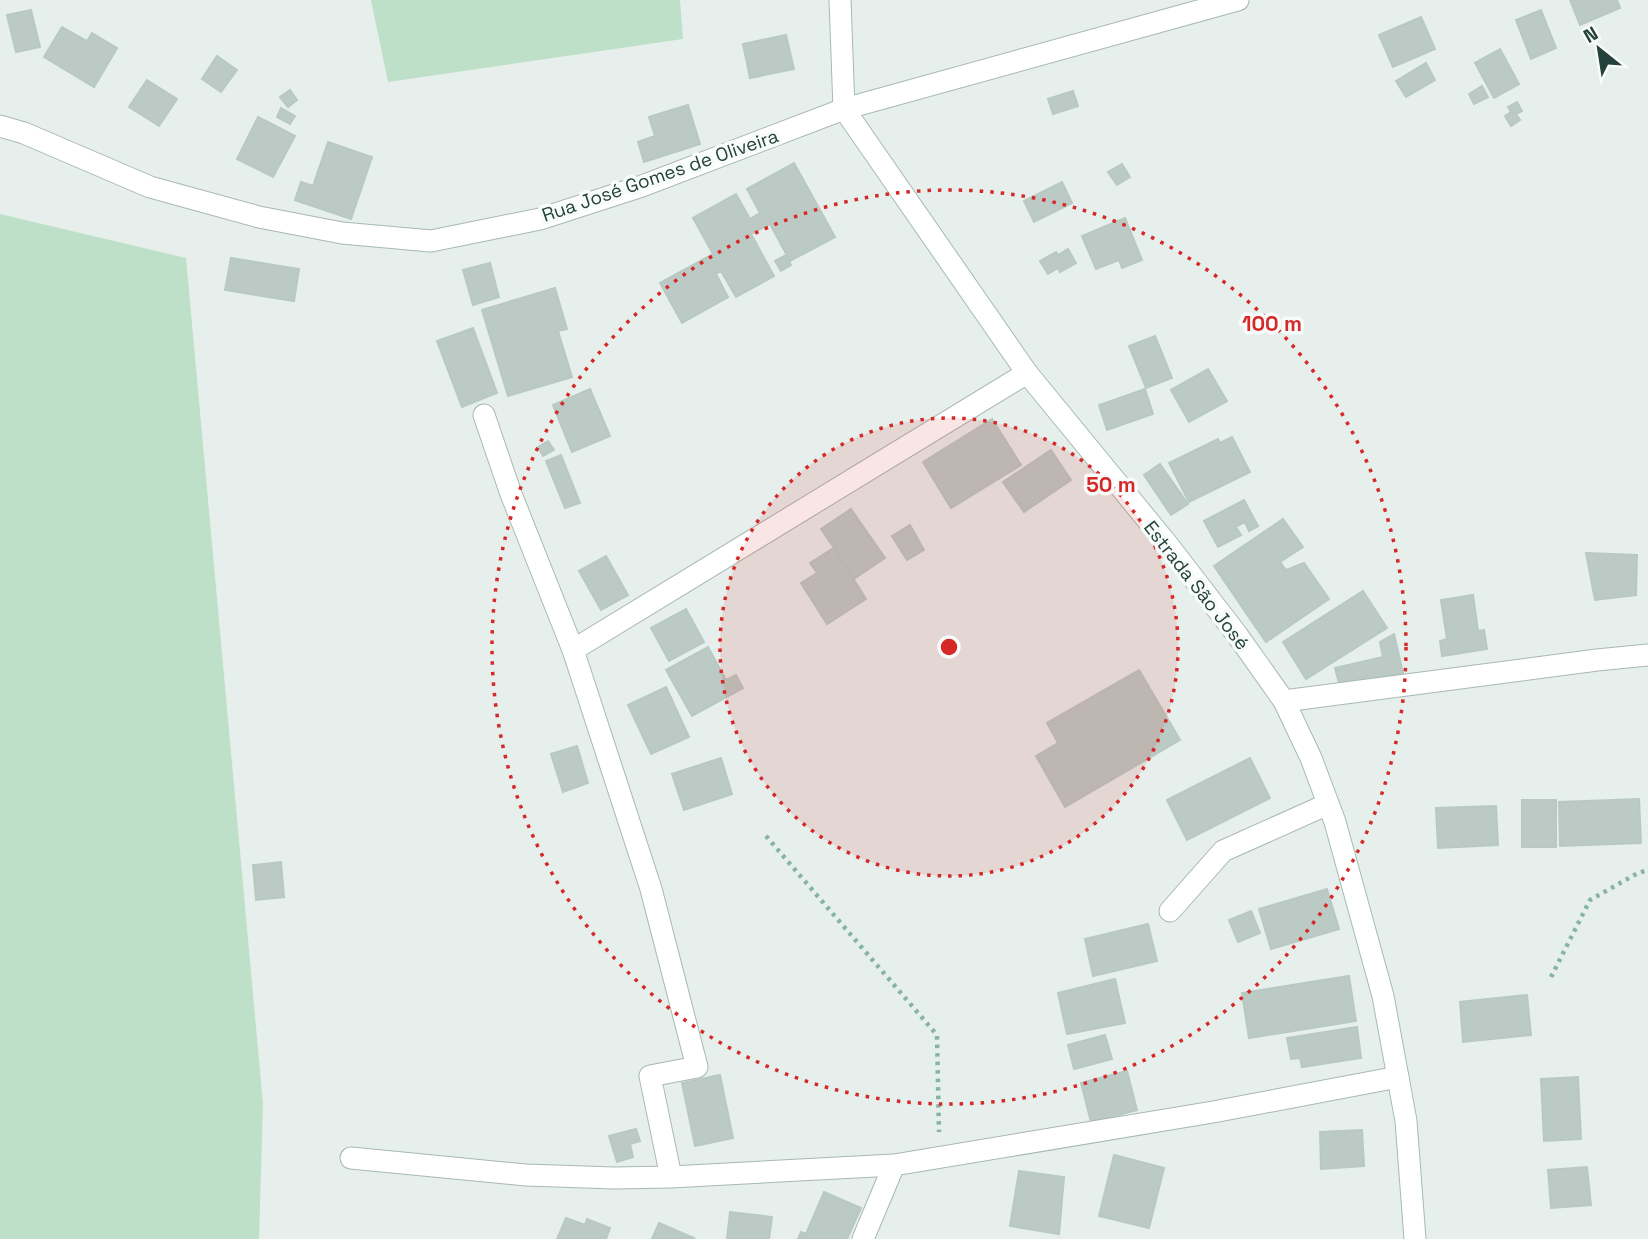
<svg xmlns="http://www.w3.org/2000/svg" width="1648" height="1239" viewBox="0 0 1648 1239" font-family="'Space Grotesk',sans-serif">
<rect width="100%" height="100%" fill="#e6efeb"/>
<path fill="#bfe0c8" d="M371 0H680L683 39 388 82Z
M0 214 186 258 263 1104 259 1239H0Z"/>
<path fill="#bbcac4" stroke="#b8c9c2" stroke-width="2" d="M1570 0H1617L1620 8 1580 25Z
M31 10 40 47 16 52 7 15Z
M1541 10 1556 48 1531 59 1516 20Z
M1421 17 1435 49 1393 67 1379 35Z
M62 27 87 41 92 33 117 48 94 87 44 57Z
M786 35 794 69 750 78 743 44Z
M1500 49 1519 84 1494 98 1475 63Z
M217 56 237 70 221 92 202 79Z
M1426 63 1435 80 1406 97 1396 81Z
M147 80 177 99 159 126 129 107Z
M1482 86 1488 97 1474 104 1469 94Z
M290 90 297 100 288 107 280 97Z
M1073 91 1078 106 1053 114 1048 99Z
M1517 102 1522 111 1516 114 1520 120 1511 126 1505 116 1511 112 1508 107Z
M688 105 700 144 644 162 638 142 655 136 649 117Z
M281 108 295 116 290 124 277 117Z
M258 117 295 136 273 177 237 159Z
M328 142 372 157 351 219 295 200 301 182 313 186Z
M794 163 835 237 790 261 770 224 751 234 774 276 736 297 721 271 716 274 728 297 682 323 660 283 713 254 693 218 736 194 750 219 760 213 747 189Z
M1122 164 1130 177 1117 185 1108 172Z
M1062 182 1072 203 1034 222 1024 201Z
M1125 218 1142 260 1122 268 1119 260 1096 269 1082 236Z
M1068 249 1076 263 1060 272 1058 268 1048 274 1040 261 1056 252 1058 255Z
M786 255 791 265 781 271 775 261Z
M231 258 299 269 294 301 225 290Z
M490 263 499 297 473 305 463 270Z
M555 288 567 329 558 331 572 377 508 396 482 310Z
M473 328 497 393 462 407 437 341Z
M1155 336 1172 378 1146 388 1129 346Z
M1208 369 1227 401 1189 422 1171 390Z
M590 389 610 436 572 452 553 405Z
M1145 389 1153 414 1107 430 1099 405Z
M992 419 1021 465 951 508 923 462Z
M1232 437 1250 472 1189 502 1169 463 1218 439 1220 443Z
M548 441 554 450 543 456 538 447Z
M1051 450 1071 480 1024 512 1003 482Z
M561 455 580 503 565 508 546 461Z
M1160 464 1188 504 1171 515 1144 475Z
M1244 500 1258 526 1249 531 1245 522 1236 527 1241 535 1218 547 1204 521Z
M851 509 885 558 855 578 821 529Z
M1283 519 1303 547 1280 562 1286 570 1304 563 1329 599 1266 642 1214 566Z
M910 525 924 550 907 560 892 536Z
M834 548 866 599 827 624 801 583 817 573 810 563Z
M1586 553 1637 555 1636 595 1595 600Z
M606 556 628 595 601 610 579 571Z
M1363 591 1387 628 1306 679 1283 642Z
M1473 595 1478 631 1484 630 1487 649 1442 656 1440 641 1447 639 1441 600Z
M686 609 704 642 669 661 651 628Z
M1394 634 1403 673 1340 687 1335 668 1383 657 1380 642Z
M708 647 726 680 736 675 743 688 692 716 666 670Z
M1139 670 1180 740 1065 807 1036 756 1058 743 1047 723Z
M666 687 689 737 651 754 628 705Z
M577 746 588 783 563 792 551 754Z
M721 758 732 794 684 810 672 774Z
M1250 758 1270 798 1187 840 1167 800Z
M1639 799 1641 843 1560 846 1559 802Z
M1522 800H1556V847H1522Z
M1496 806 1498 845 1438 848 1436 808Z
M281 862 284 897 256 900 253 865Z
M1327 889 1339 929 1271 949 1259 909Z
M1251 911 1260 933 1238 942 1229 920Z
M1148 924 1157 961 1093 976 1085 939Z
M1349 976 1356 1021 1249 1038 1242 993Z
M1115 979 1125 1023 1067 1034 1058 993Z
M1527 995 1531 1035 1463 1042 1460 1002Z
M1357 1027 1361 1058 1302 1067 1300 1058 1291 1059 1287 1038Z
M1105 1035 1112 1059 1074 1069 1068 1045Z
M1127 1071 1137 1110 1091 1122 1081 1083Z
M720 1075 733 1138 695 1146 682 1083Z
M1578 1077 1581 1139 1544 1141 1541 1079Z
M636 1129 640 1141 630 1144 633 1157 617 1162 609 1136Z
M1362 1130 1364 1166 1321 1169 1320 1132Z
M1114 1155 1164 1168 1149 1228 1099 1216Z
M1587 1167 1591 1205 1551 1208 1548 1170Z
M1019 1171 1064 1177 1059 1234 1010 1226Z
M824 1192 861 1208 847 1239H798L801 1232 806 1234Z
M730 1212 772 1217 769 1239H727Z
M566 1218 585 1225 587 1219 610 1228 606 1239H557Z
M659 1223 694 1238 693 1239H652Z"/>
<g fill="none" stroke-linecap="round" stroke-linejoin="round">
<g stroke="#a8b8b2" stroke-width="23">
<path id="street" d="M0 126 24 133 150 187 259 217 342 233 431 241 540 219 642 186 844 109 1238 0
M484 415 511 494 573 650 591 705 651 889 697 1067 650 1076 671 1177
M573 650 1027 373
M1284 701 1597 660 1648 655
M1170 911 1223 851 1328 804
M351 1158 526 1175 614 1178 671 1177 894 1165 1213 1112 1398 1077
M863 1239 894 1165"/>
</g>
<g stroke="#a4bbb3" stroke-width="23">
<path id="secondary" d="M840 0 844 109 1027 373 1168 545 1238 636 1284 701 1311 758 1335 822 1383 996 1406 1121 1415 1239"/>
</g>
<path stroke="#86b3a5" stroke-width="4.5" stroke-dasharray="3.5 5" stroke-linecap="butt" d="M766 836 937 1035 939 1132
M1551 977 1590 900 1638 873 1648 870"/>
<use href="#street" stroke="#fff" stroke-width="21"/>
<use href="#secondary" stroke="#fff" stroke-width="21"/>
</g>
<circle cx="949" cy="647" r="229" fill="#d62828" fill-opacity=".12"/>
<g fill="none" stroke="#d62828" stroke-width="3.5" stroke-dasharray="3.5 7">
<circle cx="949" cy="647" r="229"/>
<circle cx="949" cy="647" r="457"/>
</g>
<g text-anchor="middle" stroke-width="7" stroke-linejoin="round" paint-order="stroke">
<g font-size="19" fill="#24423a" stroke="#f7fbf9">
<text transform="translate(660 175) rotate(-19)" y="7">Rua José Gomes de Oliveira</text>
<text transform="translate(1197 585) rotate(52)" y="7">Estrada São José</text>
</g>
</g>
<circle cx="949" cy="647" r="10" fill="#d62828" stroke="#f7fbf9" stroke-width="3.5"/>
<g font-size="21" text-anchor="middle" font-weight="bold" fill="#d62828" stroke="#f7fbf9" stroke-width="7" stroke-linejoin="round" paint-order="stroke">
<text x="1272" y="331">100 m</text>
<text x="1111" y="492">50 m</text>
</g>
<g transform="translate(1599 49) rotate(330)" stroke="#f7fbf9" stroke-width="5" paint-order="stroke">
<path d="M0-5L12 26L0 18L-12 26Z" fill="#24423a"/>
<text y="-10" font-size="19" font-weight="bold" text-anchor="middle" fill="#24423a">N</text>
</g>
</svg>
